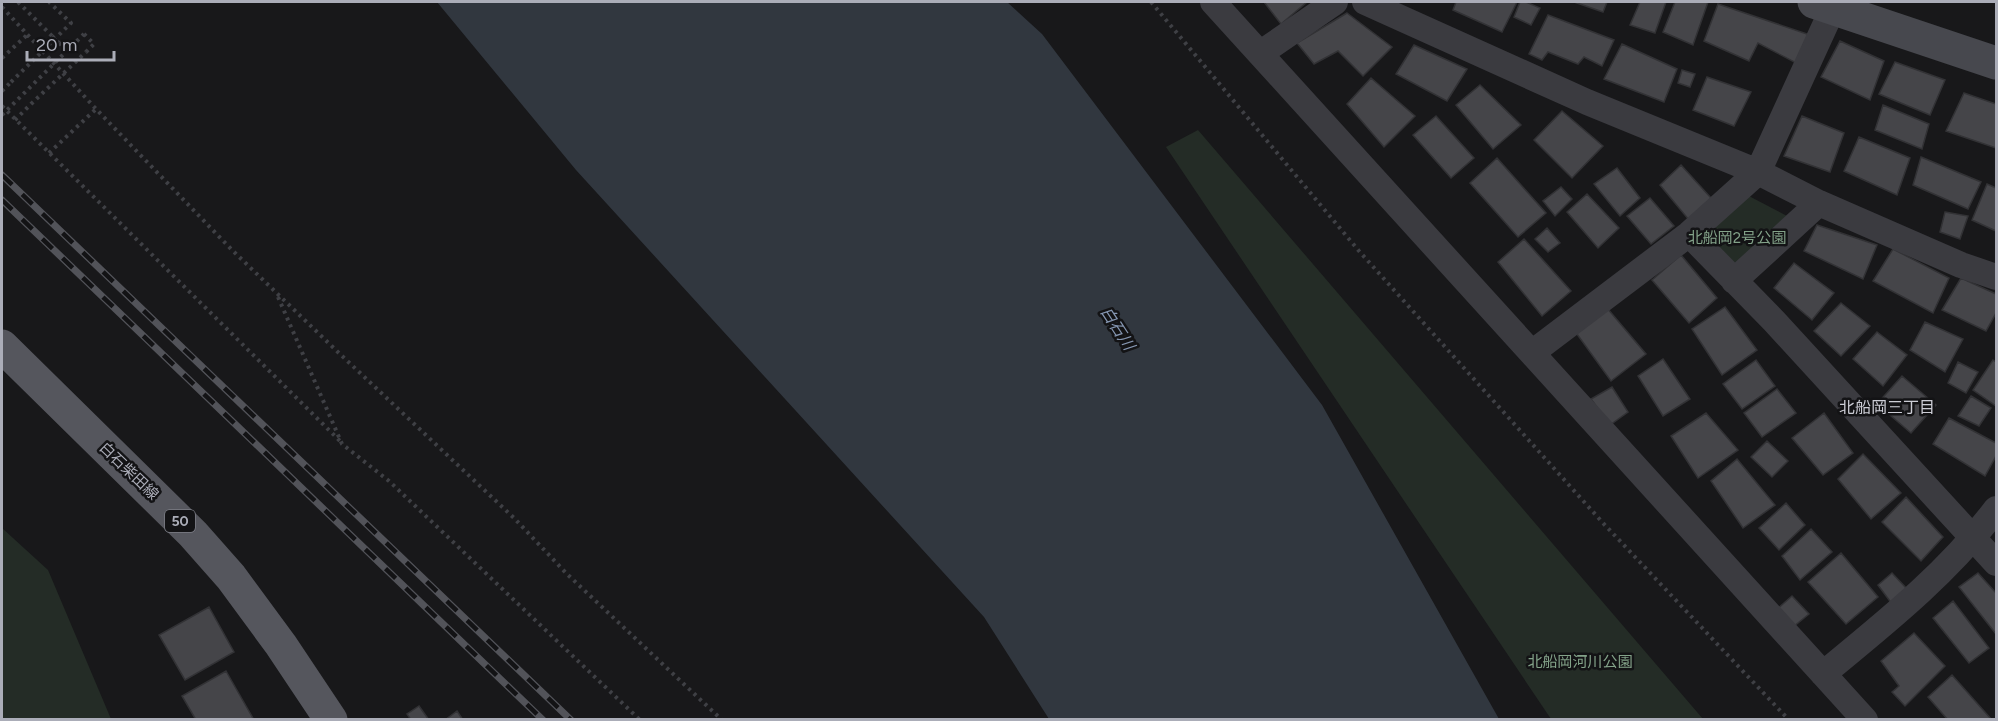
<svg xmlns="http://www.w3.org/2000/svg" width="1998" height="721" viewBox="0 0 1998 721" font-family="Figtree,'Noto Sans JP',sans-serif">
<rect width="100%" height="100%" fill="#18181a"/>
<path fill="#242c26" d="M1198 130 1703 719H1551L1166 147Z
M1747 195 1789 217 1736 272 1704 238Z
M2 528 48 570 111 719H2Z"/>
<path fill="#31373f" d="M437 2H1007L1042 34 1322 405 1499 719H1049L984 617 576 170Z"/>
<path fill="#454549" stroke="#323235" stroke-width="1.5" d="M1264 2H1307L1281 24Z
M1456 2H1517L1502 32 1453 10Z
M1520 2H1526L1540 8 1531 25 1514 17Z
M1574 2H1607L1603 12Z
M1640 2H1666L1655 33 1630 25Z
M1675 2H1708L1693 45 1663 32Z
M1718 4 1810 35 1800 65 1758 43 1749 61 1704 41Z
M1347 13 1392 47 1363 76 1338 51 1314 64 1297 43Z
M1548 15 1614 40 1602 66 1584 57 1578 64 1548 52 1542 60 1529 54Z
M1840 41 1884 61 1870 100 1821 77Z
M1622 44 1677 69 1664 102 1604 79Z
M1414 45 1467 69 1447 101 1396 74Z
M1895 62 1945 80 1930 115 1879 94Z
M1682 70 1695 74 1690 87 1678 83Z
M1707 77 1751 92 1734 126 1693 110Z
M1371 78 1415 116 1384 147 1347 104Z
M1480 85 1521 125 1493 149 1456 105Z
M1964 93 1996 104V148L1946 131Z
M1883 105 1929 124 1922 149 1875 130Z
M1562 111 1603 146 1572 178 1534 140Z
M1436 116 1474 158 1451 178 1413 135Z
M1802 116 1844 133 1830 172 1784 156Z
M1859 137 1910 158 1897 195 1844 171Z
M1921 157 1981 182 1968 209 1913 185Z
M1497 158 1546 213 1518 237 1470 183Z
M1681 165 1711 198 1689 220 1660 185Z
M1617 168 1640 198 1620 216 1594 184Z
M1987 184 1996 188V231L1972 220Z
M1561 187 1572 199 1555 216 1543 201Z
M1587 194 1619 228 1598 248 1567 212Z
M1650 198 1674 226 1651 244 1627 216Z
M1945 212 1968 216 1960 239 1940 232Z
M1817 225 1877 245 1863 279 1804 251Z
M1547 228 1560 243 1548 252 1535 239Z
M1524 239 1571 291 1542 316 1498 262Z
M1893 249 1949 278 1933 313 1873 281Z
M1681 255 1717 298 1689 323 1652 280Z
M1794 263 1834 293 1812 320 1774 288Z
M1961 278 1996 294V313L1986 331 1942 310Z
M1841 303 1870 326 1841 356 1814 331Z
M1725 307 1757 350 1722 375 1692 329Z
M1607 308 1646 354 1611 381 1574 330Z
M1925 322 1963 339 1945 372 1910 350Z
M1877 332 1907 355 1883 386 1853 359Z
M1663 359 1690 399 1663 416 1638 376Z
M1756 360 1775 386 1742 409 1723 384Z
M1993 360 1996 362V406L1973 390Z
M1958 362 1978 372 1966 393 1948 383Z
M1902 376 1936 405 1911 433 1877 404Z
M1612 387 1628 412 1610 425 1591 399Z
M1777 389 1796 413 1762 437 1744 413Z
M1971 396 1991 408 1979 426 1958 416Z
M1706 413 1738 450 1698 478 1671 436Z
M1824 413 1853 453 1823 475 1792 438Z
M1949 418 1996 443V456L1985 476 1933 444Z
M1767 441 1788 461 1772 477 1751 457Z
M1863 454 1901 493 1871 519 1838 479Z
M1737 459 1775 505 1743 528 1711 481Z
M1906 497 1943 537 1921 561 1882 522Z
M1786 503 1805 525 1779 550 1759 528Z
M1811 529 1832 552 1800 580 1782 556Z
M1841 553 1878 597 1846 624 1808 582Z
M1892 573 1908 590 1892 604 1878 585Z
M1978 573 1996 593V634L1959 587Z
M1792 596 1809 614 1793 627 1776 610Z
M1953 601 1989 648 1969 663 1933 618Z
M209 607 234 652 185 680 159 635Z
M1914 633 1945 666 1905 706 1892 692 1899 686 1881 661Z
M226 671 254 720H196L182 696Z
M1952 675 1992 720H1948L1928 697Z
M419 706 429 720H411L407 714Z
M457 711 463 720H445Z"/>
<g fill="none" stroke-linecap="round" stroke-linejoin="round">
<path stroke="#3f4045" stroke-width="4" stroke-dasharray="3 4.5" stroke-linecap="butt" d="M18 2 52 36
M1151 2 1359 251 1603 523 1789 720
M2 7 96 109 232 250 341 355 514 518 567 574 722 720
M84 34 94 44 86 52
M59 43 67 50
M2 58 27 35
M2 91 11 82
M2 106 340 441
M15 120 31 104
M49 153 96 109
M278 297 342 444 389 481 640 720"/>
<path stroke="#3b3b40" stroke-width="26" d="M1213 2 1865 720
M1365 2 1587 102 1758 172 1819 203 1961 265 1996 277
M1261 53 1335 2
M1689 234 1774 321 1996 563
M1734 281 1819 203
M1533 352 1689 234 1758 172 1833 8
M1823 674C1885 623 1948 573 1996 509"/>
<path stroke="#47484e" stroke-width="33" d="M1814 2 1996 63"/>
<path stroke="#55565d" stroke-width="33" d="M2 346 193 534 231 577 281 645 331 720"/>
<g stroke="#525359" stroke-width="7">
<path id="rail" d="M2 175 571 720
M2 200 543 720"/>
</g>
<use href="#rail" stroke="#131315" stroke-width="4.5" stroke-dasharray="14" stroke-linecap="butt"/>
<path stroke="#3f4045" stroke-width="4" stroke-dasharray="3 4.5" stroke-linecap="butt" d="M52 36 59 43
M11 82 71 23 49 2
M31 104 86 52
M2 115 84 34"/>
</g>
<g text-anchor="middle" stroke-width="5" stroke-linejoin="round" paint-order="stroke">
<rect fill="#131315" stroke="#7d7f87" stroke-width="1.5" x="165" y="510" width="30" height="22" rx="4.5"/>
<g font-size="14" font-weight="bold" fill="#abadb8">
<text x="180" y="526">50</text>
</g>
<g font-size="15" fill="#83a289" stroke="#131315">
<text x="1737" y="243">北船岡2号公園</text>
<text x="1580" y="667">北船岡河川公園</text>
</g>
<g font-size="15" fill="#abadb8" stroke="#131315">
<text transform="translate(129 471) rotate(44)" y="5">白石柴田線</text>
</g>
<g font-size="16" font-style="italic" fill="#8596b1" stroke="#131315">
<text transform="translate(1118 328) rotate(57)" y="6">白石川</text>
</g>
<g font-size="16" fill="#cccdd5" stroke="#131315">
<text x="1887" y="413">北船岡三丁目</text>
</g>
</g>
<rect width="1998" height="721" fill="none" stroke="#abadb8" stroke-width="6"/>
<path d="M27 51v9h87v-9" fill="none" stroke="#abadb8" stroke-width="3"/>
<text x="36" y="51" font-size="18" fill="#abadb8" stroke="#131315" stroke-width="4.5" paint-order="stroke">20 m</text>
</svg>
